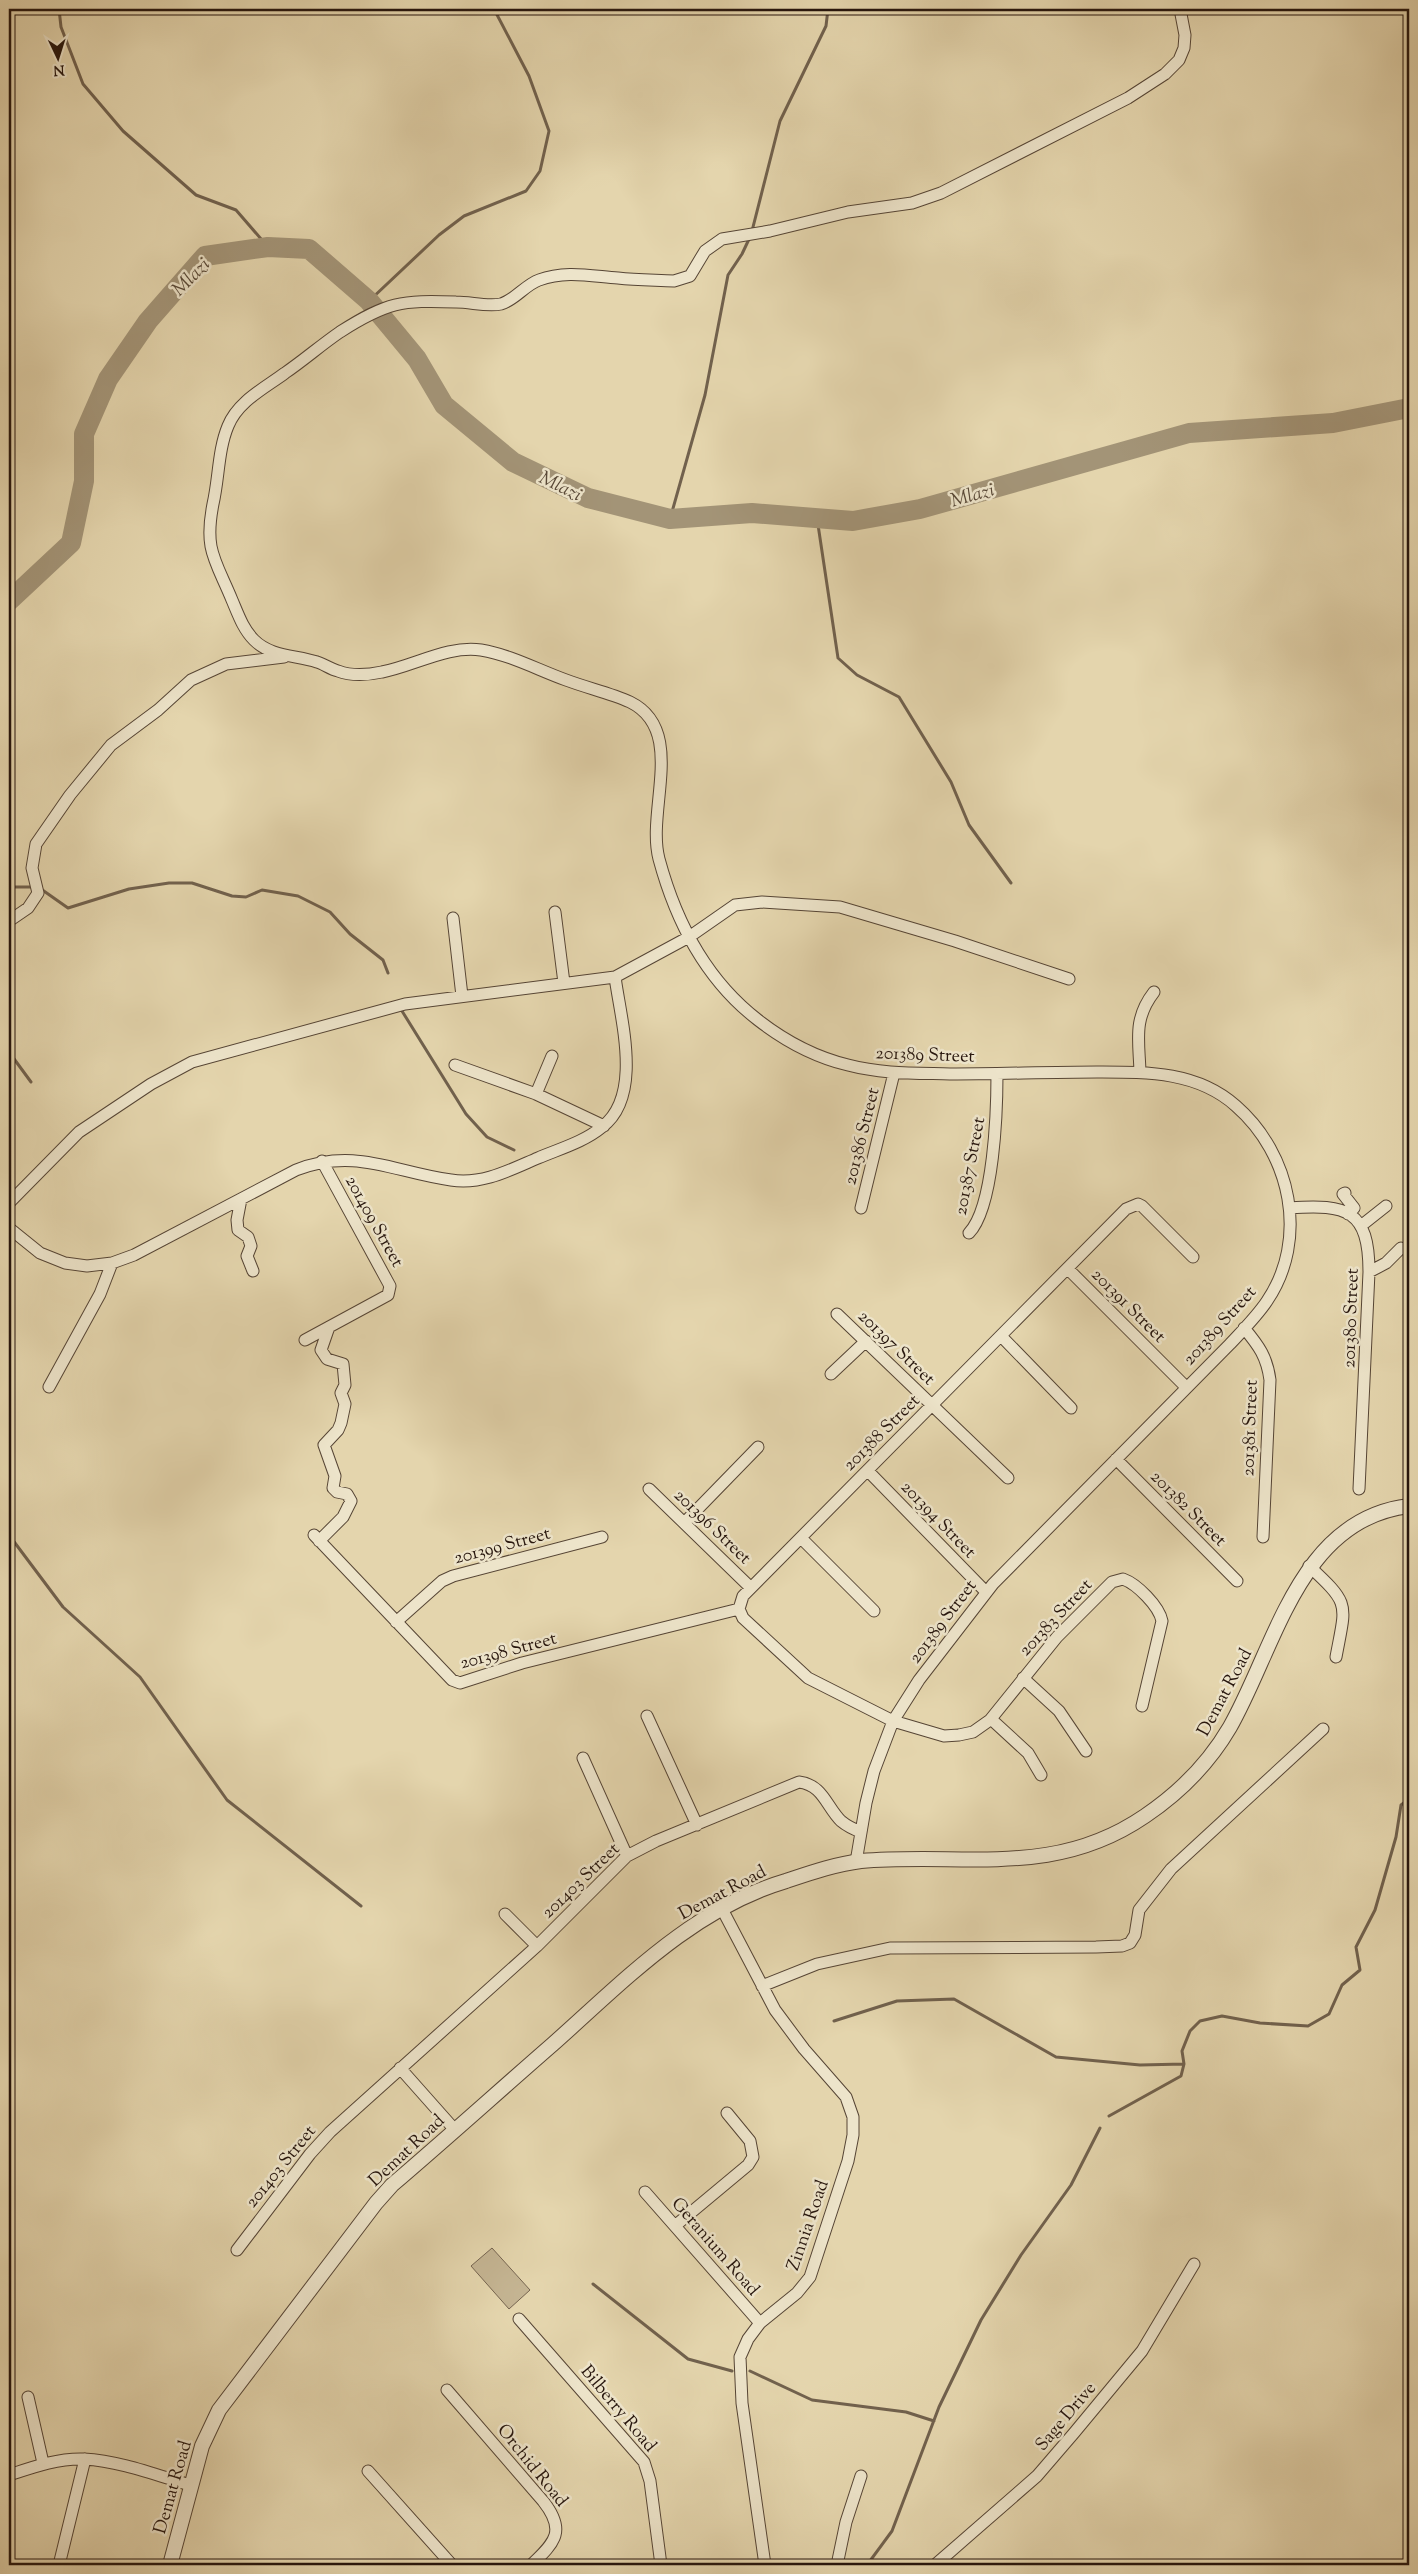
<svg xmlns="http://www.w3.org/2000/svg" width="1418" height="2574" viewBox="0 0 1418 2574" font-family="'Sorts Mill Goudy',serif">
<rect width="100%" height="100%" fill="#e4d5ad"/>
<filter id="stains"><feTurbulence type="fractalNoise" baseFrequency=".004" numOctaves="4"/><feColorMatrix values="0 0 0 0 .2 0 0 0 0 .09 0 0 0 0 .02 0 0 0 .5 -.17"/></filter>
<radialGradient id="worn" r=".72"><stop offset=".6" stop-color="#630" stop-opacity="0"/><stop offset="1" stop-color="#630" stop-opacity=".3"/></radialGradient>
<path fill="#c4b492" stroke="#756450" d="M492 2248 530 2290 509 2309 471 2266Z"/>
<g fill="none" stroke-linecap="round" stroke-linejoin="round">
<path stroke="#71614d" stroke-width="3" d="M59 9 61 27 83 84 123 131 196 195 236 210 268 247
M752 231 780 121 826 26 828 9
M369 301 439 235 464 216 526 191 540 171 549 131 529 76 494 9
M817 518 838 658 857 675 899 697 951 782 969 825 1011 883
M670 519 705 395 728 275 742 254 750 237
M9 887H35
M41 889 68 908 129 889 169 883H192L232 896 246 897 262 890 298 896 330 912 350 934 383 960 388 973
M402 1011 466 1114 487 1137 514 1150
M9 1052 31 1082
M9 1535 63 1607 140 1677 227 1800 361 1906
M834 2021 897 2001 954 1999 1056 2057 1140 2065 1184 2064
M1109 2116 1181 2076 1184 2064 1182 2051 1190 2031 1200 2021 1222 2016 1260 2023 1308 2026 1329 2014 1342 1985 1360 1970 1356 1947 1375 1910 1396 1837 1401 1805 1409 1799
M593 2284 688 2359 732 2371
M750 2371 812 2400 906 2412 934 2421
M867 2565 892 2531 939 2407 981 2320 1021 2255 1071 2185 1100 2128"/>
<path stroke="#a39477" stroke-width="20" d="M9 601 71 543 84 481V434L108 379 148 321 205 256 268 247 309 249 369 301 417 359 444 405 513 462 588 498 670 519 752 513 853 521 920 509 1189 433 1333 423 1409 408"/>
<g stroke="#564535" stroke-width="13">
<path id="minor" d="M9 11V9
M555 912 564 983
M453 918 462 996
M9 921 28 908 38 893 32 868 36 844 70 795 111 745 158 710 191 680 226 664 284 657
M455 1065 536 1094 604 1126
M1140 1072C1139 1040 1133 1019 1154 992
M536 1094 552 1056
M1345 1193 1343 1194 1354 1208 1348 1214
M241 1199 237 1220 238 1230 248 1237 251 1246 247 1256 253 1271
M9 1203 79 1132 151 1084 192 1062 405 1004 615 977 689 937 735 905 762 902 840 907 955 941 1069 979
M861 1208 894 1073
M1290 1208C1347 1204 1369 1210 1369 1272L1359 1489
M1362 1225 1386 1206
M9 1228 40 1253 65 1263 87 1266 112 1263 134 1255 296 1170C355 1147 393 1172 451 1180 482 1185 510 1170 538 1158 559 1149 584 1142 602 1127 643 1096 621 1021 615 977
M969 1233C994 1207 997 1111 997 1074
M1068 1269 1186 1387
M1369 1272 1386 1263 1401 1248
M837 1314 1008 1478
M1244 1328C1259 1346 1267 1357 1270 1380L1263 1537
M1001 1336 1071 1408
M305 1340 388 1295 390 1286 322 1161
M831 1374 866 1341
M49 1387 100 1294 112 1263
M1116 1459 1237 1581
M868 1471 986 1592
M649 1489 751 1588
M685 1522 758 1447
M314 1535 452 1680 460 1683 522 1663 739 1609
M801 1538 874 1611
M319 1541 343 1517 351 1501 347 1494 337 1492 333 1488 335 1476 324 1445 338 1430 341 1423 345 1404 341 1393 345 1385 343 1364 327 1359 321 1350 329 1327
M1309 1566C1351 1605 1346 1603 1336 1657
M396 1622 442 1581 453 1576 602 1537
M1023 1678 1059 1711 1086 1751
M1142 1706 1162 1621C1159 1606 1137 1584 1123 1579L1112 1582 1057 1637 990 1720 973 1732 959 1735 944 1736 893 1721 808 1678 743 1618 739 1609 743 1596 1126 1209 1138 1204 1142 1206 1193 1257
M647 1716 697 1825
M991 1719 1028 1753 1041 1775
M583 1758 627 1856
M856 1862 866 1803 874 1771 893 1721 919 1680 993 1584 1230 1344C1243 1330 1257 1316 1267 1301 1309 1239 1291 1154 1236 1106 1197 1071 1146 1072 1097 1072 1048 1072 999 1074 950 1074 916 1073 882 1074 848 1065 815 1057 785 1041 758 1020 706 980 676 922 659 859 646 810 687 730 630 702 611 693 587 688 566 680 538 670 511 655 481 650 448 645 414 666 382 672 368 675 351 676 338 671 330 669 324 664 317 662 296 655 271 657 254 640 243 629 238 614 232 600 215 559 204 550 213 504 219 478 218 450 228 426 238 401 265 388 285 373 304 360 321 345 340 332 387 302 401 300 456 302 471 302 487 307 501 304 515 300 525 285 539 280 565 270 591 276 618 278 636 280 655 280 674 281L690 276 705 251 722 239 770 231 848 212 912 203 941 193 1128 98 1165 74 1179 60 1184 48 1185 35 1180 9
M722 1909 775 2010 804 2049 846 2097 853 2117V2135L848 2161 810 2277 797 2293 760 2323 748 2339 740 2357 742 2403 765 2565
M505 1914 537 1946
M762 1986 817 1964 890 1948 1096 1947 1122 1946 1130 1943 1135 1935 1139 1910 1171 1869 1323 1729
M400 2068 455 2130
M645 2192 760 2323
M676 2225 748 2165 753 2157 750 2141 727 2113
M237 2250 310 2154 330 2132 537 1946 627 1856 656 1841 799 1782C823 1785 826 1806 841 1821 847 1826 853 1829 861 1832
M519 2319 644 2462 650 2481 661 2565
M447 2390 543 2501C566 2530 556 2542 531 2565
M28 2397 43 2463
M368 2471 452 2565
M9 2475C33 2467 58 2458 84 2459 120 2461 156 2475 190 2485
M59 2565 85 2459
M837 2565 846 2522 861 2476
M935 2565 1037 2476 1074 2433 1142 2351 1194 2264"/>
</g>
<g stroke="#564535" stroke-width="16">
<path id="tertiary" d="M170 2565 202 2446 219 2410 376 2203 392 2185C446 2139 499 2091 553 2044 624 1981 692 1909 786 1881 810 1873 836 1864 861 1861 964 1852 1053 1879 1145 1816 1179 1793 1209 1763 1230 1727 1276 1646 1299 1519 1409 1506"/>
</g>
<use href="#minor" stroke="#ede4ca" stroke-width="11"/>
<use href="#tertiary" stroke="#ede4ca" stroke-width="14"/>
</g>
<g text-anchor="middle" stroke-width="5" stroke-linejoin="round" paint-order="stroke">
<g font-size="18" fill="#26150d" stroke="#ede4ca">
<text transform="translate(925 1054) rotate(2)" y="6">201389 Street</text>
<text transform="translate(861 1136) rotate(-76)" y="6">201386 Street</text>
<text transform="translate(969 1166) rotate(-79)" y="6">201387 Street</text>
<text transform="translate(375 1221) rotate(61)" y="6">201409 Street</text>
<text transform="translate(1129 1305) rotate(45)" y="6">201391 Street</text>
<text transform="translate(1350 1318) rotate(-88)" y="6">201380 Street</text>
<text transform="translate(1219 1325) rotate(-48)" y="6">201389 Street</text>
<text transform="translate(897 1347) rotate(44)" y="6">201397 Street</text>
<text transform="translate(1249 1428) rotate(-88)" y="6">201381 Street</text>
<text transform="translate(881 1432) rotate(-45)" y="6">201388 Street</text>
<text transform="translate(1189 1508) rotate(45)" y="6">201382 Street</text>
<text transform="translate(939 1519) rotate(46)" y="6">201394 Street</text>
<text transform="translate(713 1526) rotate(44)" y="6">201396 Street</text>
<text transform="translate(502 1545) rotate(-15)" y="6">201399 Street</text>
<text transform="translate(1055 1617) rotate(-47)" y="6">201383 Street</text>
<text transform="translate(942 1621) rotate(-53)" y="6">201389 Street</text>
<text transform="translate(508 1650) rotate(-15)" y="6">201398 Street</text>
<text transform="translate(1224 1692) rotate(-62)" y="6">Demat Road</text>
<text transform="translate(580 1880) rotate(-44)" y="6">201403 Street</text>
<text transform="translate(722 1892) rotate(-28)" y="6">Demat Road</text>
<text transform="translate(406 2150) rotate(-43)" y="6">Demat Road</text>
<text transform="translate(280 2166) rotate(-51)" y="6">201403 Street</text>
<text transform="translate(807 2225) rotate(-71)" y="6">Zinnia Road</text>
<text transform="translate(716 2246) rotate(49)" y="6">Geranium Road</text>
<text transform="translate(619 2408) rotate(50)" y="6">Bilberry Road</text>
<text transform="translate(1065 2416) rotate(-50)" y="6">Sage Drive</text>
<text transform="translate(533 2465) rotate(51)" y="6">Orchid Road</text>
<text transform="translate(172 2487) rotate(-74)" y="6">Demat Road</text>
</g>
<g font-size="19" font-style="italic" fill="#584837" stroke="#ede4ca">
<text transform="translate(190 276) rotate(-45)" y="7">Mlazi</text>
<text transform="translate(561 485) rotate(26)" y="7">Mlazi</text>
<text transform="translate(972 494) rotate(-16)" y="7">Mlazi</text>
</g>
</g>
<rect width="1418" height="2574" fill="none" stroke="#e4d5ad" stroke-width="30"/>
<rect x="10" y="10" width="1398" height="2554" fill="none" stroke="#26150d" stroke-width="2.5"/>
<rect x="15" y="15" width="1388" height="2544" fill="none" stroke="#26150d"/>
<g transform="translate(58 58) rotate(176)" stroke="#ede4ca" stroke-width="4" paint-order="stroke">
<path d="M0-4L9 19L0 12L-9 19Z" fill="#26150d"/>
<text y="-8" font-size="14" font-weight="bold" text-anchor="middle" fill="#26150d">N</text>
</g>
<rect width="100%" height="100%" filter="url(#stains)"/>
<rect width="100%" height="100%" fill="url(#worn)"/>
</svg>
